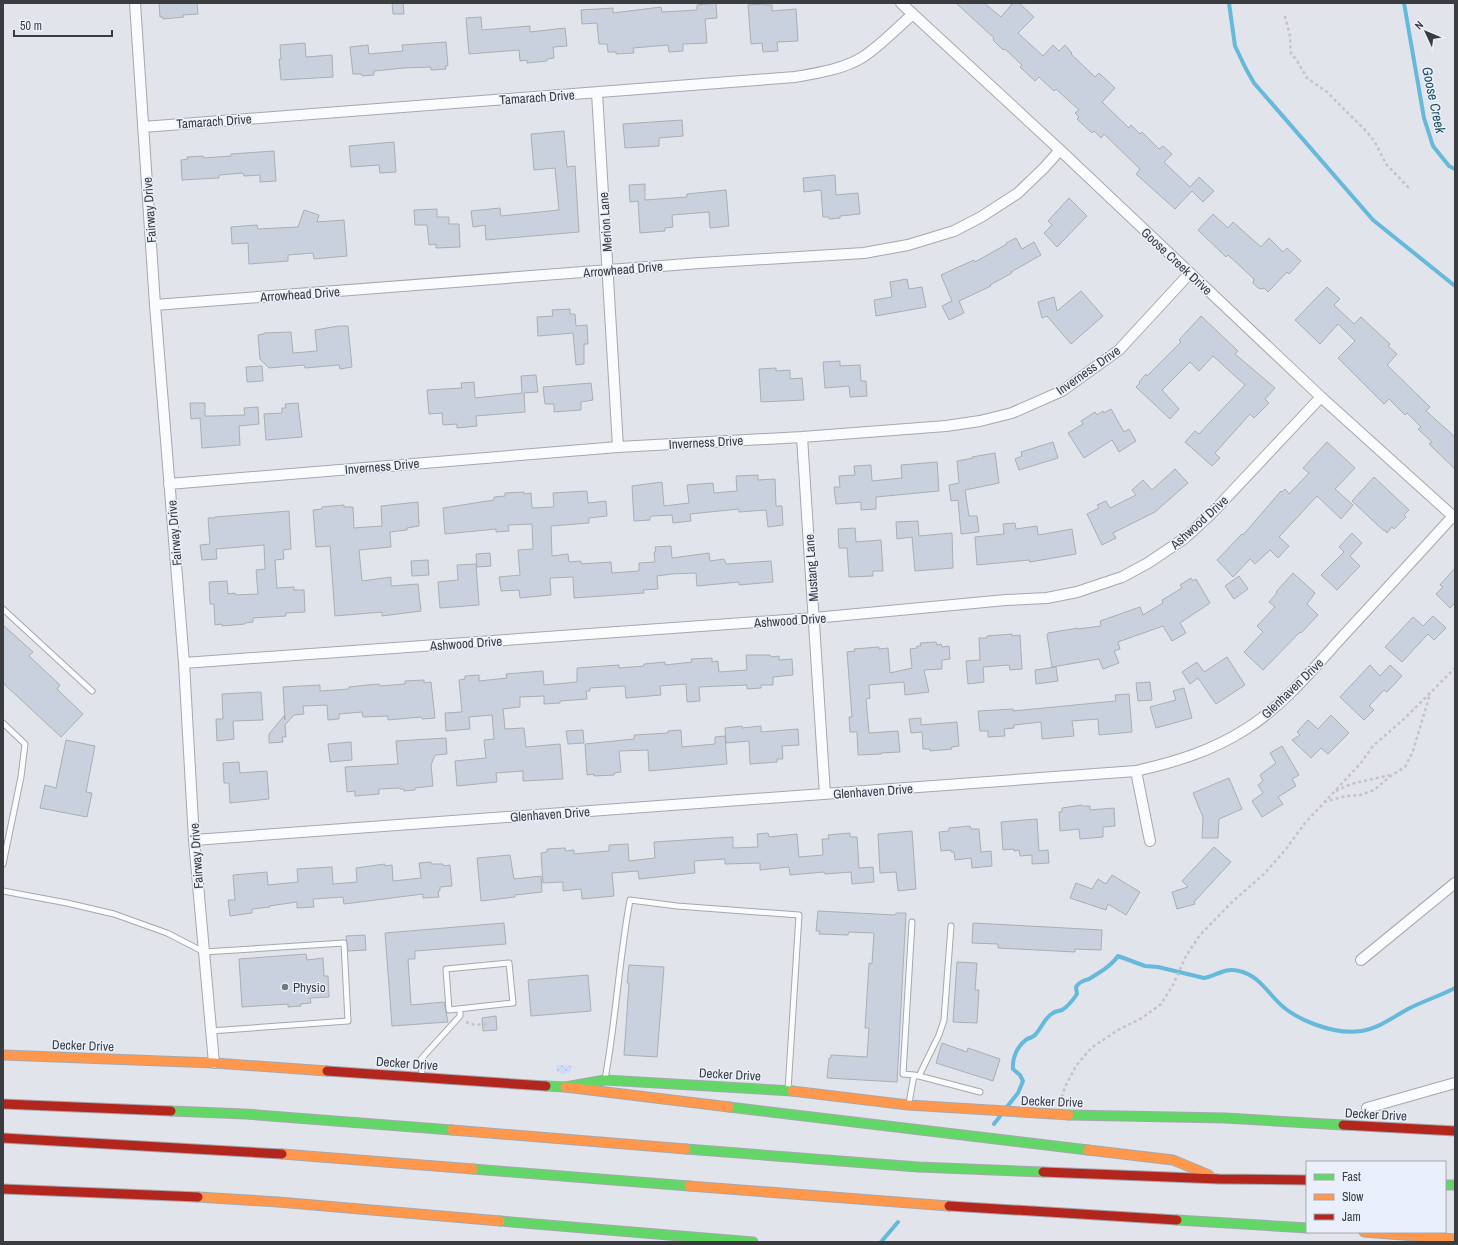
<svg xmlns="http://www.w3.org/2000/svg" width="1458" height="1245" viewBox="0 0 1458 1245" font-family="'Archivo Narrow',sans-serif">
<defs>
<pattern id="grass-dots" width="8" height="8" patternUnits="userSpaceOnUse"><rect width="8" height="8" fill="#cddcf6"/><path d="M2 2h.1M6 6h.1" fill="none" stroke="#b1bed4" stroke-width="1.8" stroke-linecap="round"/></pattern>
</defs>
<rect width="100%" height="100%" fill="#e1e4ea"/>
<path fill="url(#grass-dots)" d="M556 1065 573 1066 570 1072 563 1074 557 1071Z"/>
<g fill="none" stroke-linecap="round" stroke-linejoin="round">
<path stroke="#66b9da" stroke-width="4" d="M1229 3 1235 46 1246 69 1254 83 1373 220 1455 286
M1404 3 1424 118 1433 146 1449 166 1455 169
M1006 1108 1018 1093 1023 1081 1020 1075 1013 1069C1012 1058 1017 1046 1027 1039 1030 1038 1033 1037 1035 1035 1042 1028 1044 1018 1053 1013 1056 1011 1059 1011 1062 1010 1069 1006 1073 1000 1077 994L1076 987C1079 982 1083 981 1089 979 1099 973 1111 966 1118 956L1145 966 1158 967 1204 978C1217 976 1224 967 1239 971 1255 974 1265 988 1276 1000 1294 1020 1334 1035 1361 1031 1378 1029 1393 1017 1408 1009 1423 1001 1440 996 1455 988
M994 1124 1001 1115
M881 1242 898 1222"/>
</g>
<path fill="#c9d1df" stroke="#abaeb2" d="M159 3H197L198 14 183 15 184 17 163 19V17H160Z
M392 3H403L404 14H393Z
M716 3 717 18 705 19 707 43 683 44V51L669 52 668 45 633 48 634 53 616 54V52H608L607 44H599L597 23 582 24 581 10 613 8V13L661 7 662 12 697 10V5Z
M956 3H984L1001 17 1013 3H1019L1034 17 1018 33 1043 56 1053 45 1059 51 1065 45 1072 53 1071 54 1095 77 1099 73 1115 88 1102 102 1129 128 1131 125 1140 134 1142 132 1159 149 1163 146 1172 154 1164 162 1190 187 1199 177 1214 191 1203 202 1192 191 1175 209 1136 174 1140 169 1104 134 1101 138 1094 131 1092 133 1077 119 1079 117 1075 113 1079 110 1056 89 1054 91 1039 77 1035 81 1020 67 1022 65 1005 49 1003 50 993 40 994 38Z
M765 4V5H772V11L796 9 798 41 777 42 778 51 763 52 762 43 751 44 748 5Z
M481 17 482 30 530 26V32L565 28 567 46 553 47 554 58 547 59V61L527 63V60L520 61 519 50 469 54 466 18Z
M446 42 448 66H445L446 69 431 70V67L404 68 374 71V75L362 76 361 74H353L350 47 368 45 369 54 403 51 402 45Z
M305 43 306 57 332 55 333 77 281 80 279 59H281L280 45Z
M682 120 683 136 659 138V146L625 148 623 124Z
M564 131 567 167 575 166 579 232 486 240 485 225 473 227 471 211 500 208 501 216 559 210 555 168 534 170 531 134Z
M394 142 396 172 380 173 379 165 351 167 349 146Z
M274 151 276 181 260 182V175L244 176 243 173 219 175V178L182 180 181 160 188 159 187 157 203 156 204 158 231 156V154Z
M835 175 836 195 858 193 860 214 840 216V218L829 219V217H823L821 190 804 192 803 178Z
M645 184V200L687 197V194L726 190 729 226 710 228 709 212 672 215 673 227 665 228V231L640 233 638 201 630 202 629 185Z
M1069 198 1087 216 1057 247 1044 233 1052 225 1048 221Z
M437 209V217H449V224H459L460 247 436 248V244L429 245 427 225H415L414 210Z
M304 210 319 215 317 222 344 220 347 256 314 259 313 253 288 255V261L249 264 248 243 232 244 231 227 257 225 258 229 298 227Z
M1213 214 1228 228 1233 222 1261 247 1269 238 1283 252 1287 248 1301 261 1289 274 1287 272 1268 292 1264 288 1262 289 1258 288 1253 283 1254 279 1228 255 1226 257 1198 230Z
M1016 238 1022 249 1034 242 1041 255 1011 272 1012 273 990 285 991 286 959 301 964 313 949 320 942 306 952 301 941 275 974 260 975 262 1007 244 1006 243Z
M907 279 909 289 922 287 926 307 876 316 874 300 892 297 890 282Z
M1327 287 1340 299 1334 305 1354 324 1361 317 1390 344 1388 346 1397 354 1387 365 1430 407 1426 411 1455 437V469L1429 444 1432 442 1418 429 1421 427 1407 413 1405 415 1389 399 1384 404 1338 358 1355 341 1338 324 1320 344 1295 320Z
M1081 291 1103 316 1071 344 1047 316 1042 318 1038 302 1054 297 1057 311Z
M570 309V314H575L576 326 587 325 588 344H584V364L576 365 573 333 538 336 537 317 553 316 552 310Z
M1201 316 1238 351 1235 354 1275 388 1265 399 1269 403 1254 418 1250 414 1215 453 1220 458 1212 466 1185 442 1195 431 1199 434 1245 385 1213 356 1199 371 1190 362 1162 390 1179 409 1170 419 1136 387 1140 383 1139 382 1146 374 1147 376 1181 342 1179 340Z
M339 326H348L352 367 340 369 339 365 305 368 304 365 269 368 260 359 258 335 264 334V333L291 332 293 353 317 351 315 330Z
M840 361V366L860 365 861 381H866L867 396 850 397 849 386 825 388 823 362Z
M262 366 263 381 247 382 246 367Z
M776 368V371L790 370V379L802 378 804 400 761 402 759 369Z
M536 375 538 392 524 393 525 412 476 416 477 426 457 428V424L443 425 442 413 429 414 427 390 462 388 461 383 474 382 475 398 522 393 521 376Z
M591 383 593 400 581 402V410L554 412V404H545L543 387Z
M190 403H205V416H212L245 415 244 408 258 407 259 424 239 426 240 445 202 448 200 418 191 419Z
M298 403 302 437 266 440 264 414 282 413V408H286L285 404Z
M1111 409 1124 432 1129 429 1136 441 1119 452 1112 440 1084 458 1068 433 1083 424 1081 421 1095 412 1097 415 1103 411 1104 413Z
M1053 442 1058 458 1019 470 1015 459 1022 456 1021 452Z
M1327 442 1355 468 1335 489 1353 505 1341 519 1317 496 1279 537 1289 546 1278 558 1270 550 1255 564 1250 559 1233 577 1217 560 1242 534 1243 535 1281 491 1282 492 1285 489 1289 494 1309 473 1303 468Z
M995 453 999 483 965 490 969 516H977L979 532 961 534 958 500 951 501 949 485 959 483 957 461 973 458 972 457Z
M937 462 939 491 876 497V509L861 510V502L836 504 834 487H840L839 476 855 475 854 466 871 465 872 481 902 478 901 465Z
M1175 469 1188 483 1155 512 1113 533 1116 538 1102 545 1087 514 1099 508 1097 505 1106 501 1110 508 1136 495 1132 490 1143 480 1152 490Z
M758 475V480L775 479 776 506H782L783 525 768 527 766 510 739 512V509L690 514 691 521 673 523 672 515 652 516 650 517V520L634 521 632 486 662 482 664 506 689 503 687 485 713 483 714 493 737 491 736 476Z
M1374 477 1409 510 1404 515 1406 517 1394 529 1392 527 1387 533 1385 530 1384 531 1352 501Z
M587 491 588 503 606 501 607 516 589 518V523L551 526 552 556 568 554 569 562 581 561V564L611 562 612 573 639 571V563L655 562 654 552 656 551 655 547 671 546 672 558 709 553 710 561 724 559 726 564 771 561 773 582 739 585V582L697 586 696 573 671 574 657 576 658 589 643 590 644 593 574 598 573 577 550 578 551 595 520 598 519 590 501 591 499 577 520 575 518 550 533 549 532 524 508 525 509 531 496 532V529L445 534 443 508 494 500V497L505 496V493L524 492V494L531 493 532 508 554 507 553 493Z
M418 502 419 526 407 528V530L390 532 391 547 359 550 362 581 391 577V586L418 584 421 611 382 616V612L335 616 330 546 316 547 313 510 322 509V507L344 505V507H353L354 528 382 526 381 506Z
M289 511 291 549 283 550 284 559 275 560 277 588 294 587V590H304L305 612 286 613V616L253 618V622L245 623V624L222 626V624L215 625 214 604H210L209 582 227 581 228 594 235 593V595L258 594 256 570 265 569 264 545 216 549 217 559 202 560 200 545 210 544 208 518H215V517Z
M918 521 919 536 952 533 953 568 915 571 912 537 897 539 896 522Z
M1015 523 1016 529 1037 526 1038 535 1072 529 1076 554 1030 562 1029 560 977 565 975 537 1004 534 1003 524Z
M855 528 856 542 881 540 883 571H873V576L849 577 847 548H839L838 529Z
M1352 533 1362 543 1350 556 1360 566 1337 590 1321 575 1344 552 1339 547Z
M490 553 491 566 477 567 476 554Z
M428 560 429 575 412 576 411 561Z
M476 564 479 605 440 608 438 582 458 580 457 565Z
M1455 568V603L1450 608 1436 594 1443 587 1440 585Z
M1293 573 1315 593 1307 604 1318 615 1301 633 1300 632 1263 670 1244 652 1263 632 1257 626 1275 607 1269 602 1277 593 1276 592Z
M1239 576 1248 589 1234 599 1225 586Z
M1191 578 1193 581 1196 579 1210 603 1180 623 1186 633 1172 641 1163 626 1118 642 1120 649 1114 651 1119 663 1103 669 1099 659 1052 667 1047 635 1048 633 1078 628V629L1101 626 1100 621 1140 607 1143 615 1163 603 1162 600 1182 588 1180 585Z
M1433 616 1446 628 1434 640 1428 634 1402 662 1385 647 1413 617 1423 626Z
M3 625 33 652 29 656 60 685 57 689 83 714 61 737 3 683Z
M1012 634V636L1020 635 1022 669 1010 670 1009 665 983 667 984 682 968 684 966 661 980 660 979 638H987V636Z
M936 642 937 645 941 644 942 647 949 646 950 659 942 660V669L924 670 929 692 905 695 904 682 869 685 870 698 866 699 869 733 898 731 900 752 881 753V754L858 755 857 732H850L849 717H852L847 652 855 651 854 649 879 647V649L888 648 890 673 912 668 910 649 917 648V646H921L920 643Z
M746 655H770L771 657 779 656V660L792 659 793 675 773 677V685H761V688L747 689V685L699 687 700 701 687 702 686 684 660 686 661 695 626 698 625 686 590 688V691H586L587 699 560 701V703L544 704V696L520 697V707L503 709 505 729 524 728 526 747 560 744 563 779 523 781V771L496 773 497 782 457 786 455 761 486 758 484 740 494 739 492 715 469 717 470 729 446 731 445 713 462 712 459 680 465 679V676L479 675V681L507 678 506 674 543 671 544 685 577 682V668L619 665V668L644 666V664L665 662V665L692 662 691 659 712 658V662L718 661 719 672 747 670Z
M1227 657 1245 685 1216 704 1198 678 1190 684 1182 672 1197 662 1204 672Z
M1370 665 1380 676 1390 665 1402 676 1387 692 1384 690 1369 706 1374 710 1364 720 1340 697Z
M1056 667 1058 681 1036 684 1035 670Z
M424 680V683L431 682 435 718 422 719 421 717 388 720V716L363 717 362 712 339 714V719L328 720 327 705 303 706 304 714 294 715 285 725 286 737H282L283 742 269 743V734L284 716 285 720 283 687 320 685V691L349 689V687L367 685 379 684 380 686 405 684V681Z
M1150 682 1152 700 1138 701 1136 683Z
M1184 688 1192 718 1156 728 1150 707 1176 700 1173 691Z
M261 692 263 720 233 721 234 739 217 741 216 719H223L222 694Z
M1129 694 1132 732 1099 735 1098 719 1072 721 1074 736 1042 739 1041 722 1014 725V728L1004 729 1005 736 988 737V731H980L978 711 1013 709V711L1116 701 1115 695Z
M1331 715 1349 733 1328 754 1321 748 1311 758 1292 740 1300 735 1297 732 1308 720 1318 729Z
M921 718V725L957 722 959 746 951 747 952 749 930 751V749H923L922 732 911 733 909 719Z
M742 726V728L761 726V732L798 729 799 745 782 746 783 759H777V762L750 764 749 741 726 743 725 728Z
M583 730 584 743 568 744 566 731Z
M681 730 682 747 715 744V737L725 736 727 764 649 771 648 750 619 751 621 772 614 773V775L594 776V774L587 775 585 744 634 739V735L668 733V731Z
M446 738 447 754 435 755 431 765 433 786 415 788V790L404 791V789H400V788L379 789V794L355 796V791L347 792 345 767 398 764 396 741Z
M66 740 95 746 86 792 92 793 87 817 40 808 45 785 56 788Z
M351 742 352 760 330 762 328 744Z
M1282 746 1299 775 1292 779 1296 786 1278 797 1283 804 1262 817 1252 801 1263 793 1258 785 1263 781 1260 775 1276 763 1270 753Z
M239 762 240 773 267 771 269 799 230 803 229 783H224L223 763Z
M1229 778 1242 809 1219 819 1218 838H1202L1203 817 1193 793Z
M1082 805V806H1090V810L1114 808 1115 826 1103 827V837L1080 839 1079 829 1060 831 1059 812H1062V808Z
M1037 819 1039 851 1048 850 1049 863 1032 864V855L1020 856 1019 850 1014 851V849L1003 850 1001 822Z
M970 826 971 829H979L981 852 991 851 992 866 972 868 971 858 955 860 954 852H951V850L941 851 939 832 949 831V828Z
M912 831 916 889 898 891 896 872 880 873 878 834Z
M768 833 769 837 797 834 799 857 823 855 822 839H829L828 835 850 833V837H857L859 868 873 867 874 882 852 884 851 872 825 874 824 872 790 875 789 867 760 870V863L725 864V859L694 861 695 873 639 879 638 871 612 873 614 896 582 899 581 889 563 891V882L543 883 541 853 547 852V849L565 848 566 851 574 850V854L597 852 609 851V845L628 844 629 861 655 858 654 842 733 837V848L758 847 757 834Z
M1214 847 1231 862 1194 902 1195 904 1177 909 1172 892 1188 887 1182 881Z
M510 855 514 879 541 876 542 892 515 895V897L481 901 477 858Z
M431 862V864H443V866L450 865 452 886 440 887V891H438L439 897 423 898V894L344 904 343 897 313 899 314 907 297 908V902L269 906 270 907 252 909V913L230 916 228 900H235L233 875 267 872 268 885 298 882 297 869 332 867 333 884 357 882 356 868 385 864V866L392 865 393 881 421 878 419 863Z
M1112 875 1140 892 1126 915 1108 904 1106 910 1070 898 1076 883 1092 889 1098 879 1106 884Z
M818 911 895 915 896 913H906L897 1082 827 1078 829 1058H831V1055L867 1057 869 1028H865L869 963 872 964 874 933 849 932 848 935 819 934 820 931H816Z
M504 923 506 944 415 951V959H408L411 1005 444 1002 448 1022 392 1026 385 933Z
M973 923 1102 930 1101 950 1075 949V952L998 948V944L972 943Z
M365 935 366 950 348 951 346 936Z
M306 954 307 960 323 958 324 976H328L329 997 310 998 311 1003 300 1004 301 1006 288 1007V1004L242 1007 239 959Z
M957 962 977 963 975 990H979L977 1023 953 1022Z
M629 965 664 967 657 1057 624 1055 629 983H627Z
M588 975 591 1011 531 1016 528 980Z
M496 1016 497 1030 483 1031 482 1018Z
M942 1043 967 1052 968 1048 1000 1059 993 1081 936 1063Z"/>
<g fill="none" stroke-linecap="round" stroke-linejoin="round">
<g stroke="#a5a8ac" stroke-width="7">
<path id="lane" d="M3 609 92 691
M3 723 25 744 21 777 3 864
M3 891 67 903 114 914 167 933 204 952 344 943 348 1021 210 1031
M912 922 903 1074 914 1075
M509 963 513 1003 449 1010 446 969Z
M422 1075 421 1059 460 1016V1009
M919 1076 980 1092
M605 1079C616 1020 619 959 630 900L677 906 799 915 788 1090
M909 1103 914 1075 919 1076 939 1035 944 1020 951 926"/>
</g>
<g stroke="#a5a8ac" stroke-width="12">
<path id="street" d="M135 3 155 305 184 663 194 840 214 1063
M901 3 1060 150 1321 397 1455 518
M597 93 618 447
M143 127 795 77C818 73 844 69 863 57 881 45 897 28 913 14
M155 305 700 263 864 253 908 245 954 231 981 217 1018 193 1044 168 1060 150
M802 437 825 794
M169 484 618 447 802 437 946 426 980 421 1012 413 1062 391 1119 350 1190 273
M184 663 814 618 1006 600 1047 598 1077 592 1122 577 1148 563 1185 538 1212 513 1321 397
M1136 771 1150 841
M194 840 1136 771C1175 762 1212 751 1246 729 1283 706 1313 669 1342 637 1379 597 1416 557 1453 516
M1361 960 1455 883
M1367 1108 1455 1083"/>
</g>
<g stroke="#a5a8ac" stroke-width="11">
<path id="fast" d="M546 1086 565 1087 605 1080 792 1091
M729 1107 1088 1150
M171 1111 245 1114 452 1130
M1069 1115 1225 1118 1343 1125
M686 1149 918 1167 1043 1172
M473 1169 689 1186
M1445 1185H1455
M1177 1220 1307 1228
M500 1221 753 1242"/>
</g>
<g stroke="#a5a8ac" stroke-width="11">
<path id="slow" d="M3 1055 214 1063 327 1071
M565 1087 729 1107
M792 1091 908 1105 1069 1115
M452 1130 686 1149
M1088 1150 1173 1160 1209 1175
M282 1154 473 1169
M689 1186 949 1206
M198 1197 278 1202 500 1221
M1364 1232 1455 1239"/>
</g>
<g stroke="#a5a8ac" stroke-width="11">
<path id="jam" d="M327 1071 546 1086
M3 1104 171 1111
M1343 1125 1455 1131
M3 1138 282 1154
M1043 1172 1219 1179 1307 1180
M3 1189 198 1197
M949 1206 1177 1220"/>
</g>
<path stroke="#c3c4c6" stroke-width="2.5" stroke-dasharray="3 3" stroke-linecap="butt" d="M1285 16 1290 36 1291 54 1296 59 1307 78 1327 92 1367 132 1375 142 1386 164 1410 189
M1336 791 1351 784 1390 775
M1324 802 1346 796 1360 795 1374 790 1392 775 1405 767 1413 751 1430 694
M466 1022 475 1025 489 1024
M1060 1103 1065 1087 1076 1066 1091 1048 1118 1030 1142 1018 1161 1004 1173 985 1186 956 1200 935 1232 902 1264 874 1286 849 1305 823 1360 764 1373 746 1404 719 1455 668"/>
<use href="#lane" stroke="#fafbfc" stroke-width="5"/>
<use href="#street" stroke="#fafbfc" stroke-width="10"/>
<use href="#fast" stroke="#63d668" stroke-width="9"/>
<use href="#slow" stroke="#ff974d" stroke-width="9"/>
<use href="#jam" stroke="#b3261e" stroke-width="9"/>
</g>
<circle fill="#74777c" stroke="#eaf0fb" stroke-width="1.5" cx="285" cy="987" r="4"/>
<g text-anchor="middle" stroke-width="3" stroke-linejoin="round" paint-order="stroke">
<g font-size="13" fill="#3a3c40" stroke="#eaf0fb">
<text transform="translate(537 97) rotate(-4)" y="5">Tamarach Drive</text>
<text transform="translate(214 121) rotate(-4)" y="5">Tamarach Drive</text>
<text transform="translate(149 210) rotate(-94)" y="5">Fairway Drive</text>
<text transform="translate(605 222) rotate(-94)" y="5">Merion Lane</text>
<text transform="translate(1177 261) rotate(43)" y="5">Goose Creek Drive</text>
<text transform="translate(623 269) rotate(-5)" y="5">Arrowhead Drive</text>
<text transform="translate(300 294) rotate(-4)" y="5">Arrowhead Drive</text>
<text transform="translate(1088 370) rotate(-35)" y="5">Inverness Drive</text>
<text transform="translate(706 442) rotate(-3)" y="5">Inverness Drive</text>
<text transform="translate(382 466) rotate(-5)" y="5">Inverness Drive</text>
<text transform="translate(1199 522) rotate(-42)" y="5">Ashwood Drive</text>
<text transform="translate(174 533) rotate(-95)" y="5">Fairway Drive</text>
<text transform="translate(811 568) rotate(-94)" y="5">Mustang Lane</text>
<text transform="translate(790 620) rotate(-4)" y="5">Ashwood Drive</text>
<text transform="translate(466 643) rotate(-4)" y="5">Ashwood Drive</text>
<text transform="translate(1292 688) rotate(-44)" y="5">Glenhaven Drive</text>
<text transform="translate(873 791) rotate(-4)" y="5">Glenhaven Drive</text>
<text transform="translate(550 814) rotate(-4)" y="5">Glenhaven Drive</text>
<text transform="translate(196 856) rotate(-94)" y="5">Fairway Drive</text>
<text transform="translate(83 1045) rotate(2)" y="5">Decker Drive</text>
<text transform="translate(407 1063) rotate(4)" y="5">Decker Drive</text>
<text transform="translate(730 1074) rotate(3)" y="5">Decker Drive</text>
<text transform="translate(1052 1101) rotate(2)" y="5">Decker Drive</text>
<text transform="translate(1376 1114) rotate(3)" y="5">Decker Drive</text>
</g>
<g font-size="13" fill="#3a3c40" stroke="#eaf0fb" text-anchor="start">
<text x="293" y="992">Physio</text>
</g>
<g font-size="14" font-style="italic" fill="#204f62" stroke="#eaf0fb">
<text transform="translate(1434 100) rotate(78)" y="5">Goose Creek</text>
</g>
</g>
<rect width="1458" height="1245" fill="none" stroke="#3a3c40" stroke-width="8"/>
<rect x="1306" y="1161" width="140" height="72" fill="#eaf0fb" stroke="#a4a8b0"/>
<rect x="1314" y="1174" width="20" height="6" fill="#63d668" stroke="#a4a8b0"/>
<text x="1342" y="1181" font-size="12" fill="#3a3c40">Fast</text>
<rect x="1314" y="1194" width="20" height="6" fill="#ff974d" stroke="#a4a8b0"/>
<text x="1342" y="1201" font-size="12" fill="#3a3c40">Slow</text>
<rect x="1314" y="1214" width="20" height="6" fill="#b3261e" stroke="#a4a8b0"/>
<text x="1342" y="1221" font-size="12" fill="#3a3c40">Jam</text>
<g transform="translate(1426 32) rotate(314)" stroke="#eaf0fb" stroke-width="3" paint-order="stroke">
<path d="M0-3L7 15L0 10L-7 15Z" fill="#3a3c40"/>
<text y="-6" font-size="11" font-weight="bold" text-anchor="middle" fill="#3a3c40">N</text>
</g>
<path d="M14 30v6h98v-6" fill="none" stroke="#3a3c40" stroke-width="2"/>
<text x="20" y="30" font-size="12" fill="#3a3c40" stroke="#eaf0fb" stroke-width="3" paint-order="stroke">50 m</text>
</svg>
